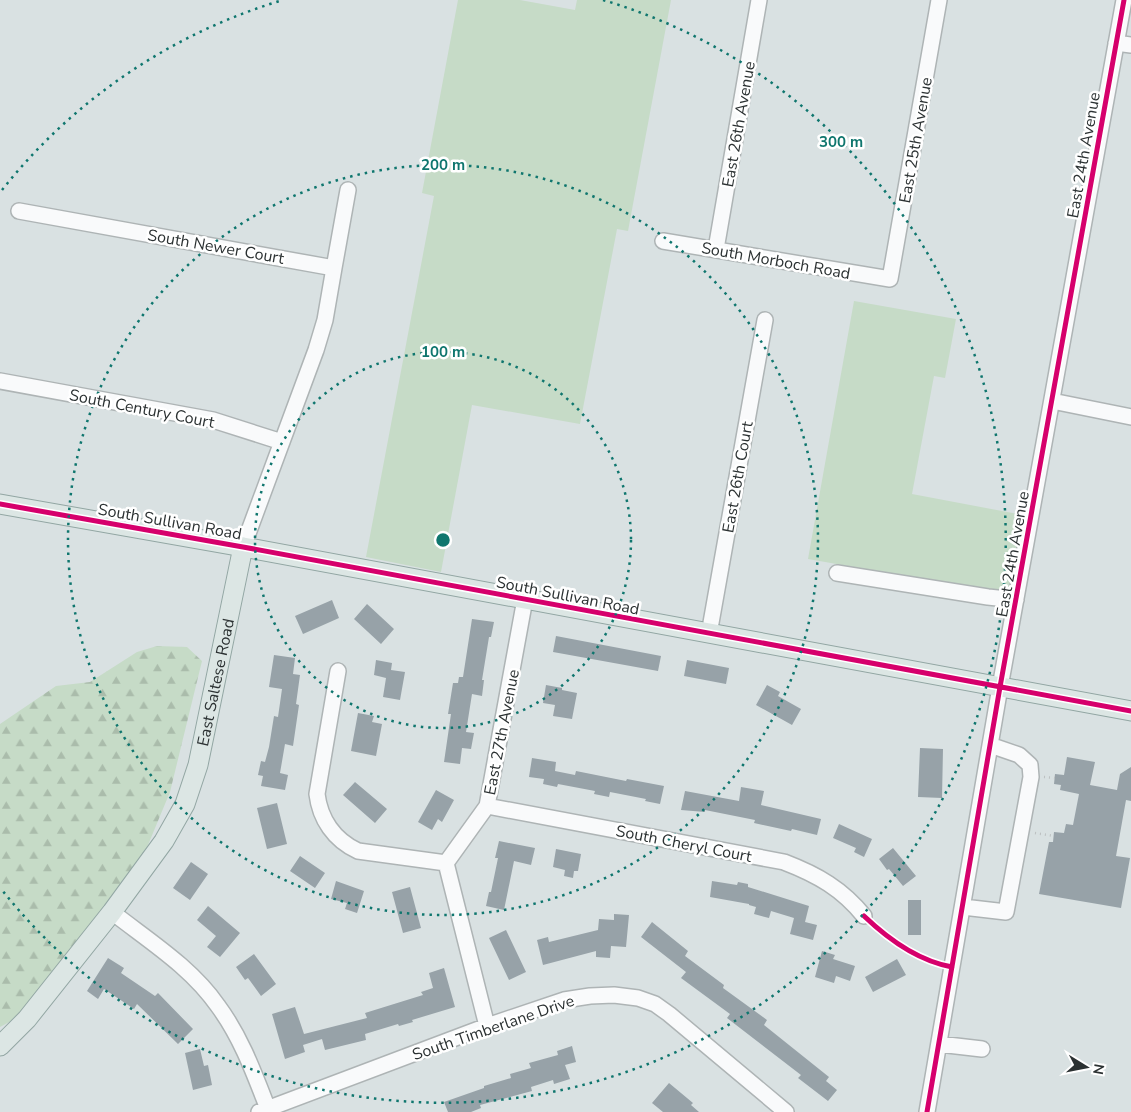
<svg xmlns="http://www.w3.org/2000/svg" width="1131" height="1112" viewBox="0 0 1131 1112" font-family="'Nunito Sans',sans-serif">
<defs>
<pattern id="forest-firs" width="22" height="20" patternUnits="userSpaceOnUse" patternTransform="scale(1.25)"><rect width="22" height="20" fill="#c6dbc7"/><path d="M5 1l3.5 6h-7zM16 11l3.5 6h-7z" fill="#aabcab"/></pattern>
</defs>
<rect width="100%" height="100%" fill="#d9e1e2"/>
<path fill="#c6dbc7" d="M458 0H520L575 10 577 0H671L628 231 617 229 580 424 472 405 441 572 366 557 434 196 422 193Z
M854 301 956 319 945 378 934 376 912 494 1023 515 1008 594 808 559Z"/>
<path fill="url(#forest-firs)" d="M157 646 187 647 202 661 170 792 143 857 15 1019 0 1027V724L56 686 90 682 137 652Z"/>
<path fill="#97a2a8" d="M332 600 339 618 303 634 295 616Z
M367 604 394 629 381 644 354 619Z
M472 619 494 622 491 637H489L482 680H484L482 696 472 694 466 732 474 733 471 749 462 748 460 764 444 762 451 714H448L453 683H458L459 677H463Z
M556 636 661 656 658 671 553 652Z
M274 655 295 658 293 674 300 675 296 704 299 705 293 746 285 744 280 773 288 775 285 790 261 786 263 776 258 775 261 761 265 762 269 747 274 716 278 717 282 689 269 687Z
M376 660 392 663 391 670 405 672 400 700 383 697 386 678 374 675Z
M687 660 729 668 726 684 684 676Z
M546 685 562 688V690L577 693 572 719 553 716 555 705 543 703Z
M767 685 780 692 778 696 801 709 792 725 756 705Z
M358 713 374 716 372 722 382 724 376 756 351 751Z
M920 748 943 749 942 798 918 797Z
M1067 757 1095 762 1090 785 1117 790 1120 774 1131 767V801L1126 800 1116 856 1130 858 1121 908 1039 894 1049 842H1053L1054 832 1064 833 1066 824 1073 825 1079 794 1060 790 1061 785 1054 784 1055 774 1064 775Z
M532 758 556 762 555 771 575 775 576 771 626 781 627 779 664 786 660 804 645 801 646 799 610 792 609 797 594 794 595 791 558 784 557 787 543 784 544 779 529 777Z
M355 782 387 809 375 823 343 795Z
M741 787 764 791 761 805 821 819 817 835 792 829 791 831 754 823 755 820 705 810V812L681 810 685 791 739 801Z
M436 790 454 800 442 822 438 819 432 830 418 822Z
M277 803 287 844 267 849 257 808Z
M839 824 872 839 864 857 854 852 856 848 833 838Z
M499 841 535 848 531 865 514 861 504 910 486 906 489 892H491L498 858H495Z
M893 848 916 876 903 886 889 869 887 870 879 859Z
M556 849 581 854 578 871H574L573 878 564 876 565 870 553 867Z
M300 856 325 873 315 888 290 871Z
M191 862 208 874 190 900 173 888Z
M336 881 364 891 357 913 345 909 347 903 331 899Z
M712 881 737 885 738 882 748 884V887L809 906 805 922 817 925 813 940 790 934 794 918 771 911 769 918 754 914 756 907 749 905V904L710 897Z
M410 887 421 928 403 933 392 892Z
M908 900H921V935H908Z
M208 906 240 933 220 957 207 947 216 936 197 920Z
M614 914 629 915 626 947 611 946 610 958 596 957V951L543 965 537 940 548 937 549 942 598 930 599 919 614 920Z
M652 922 688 951 685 956 724 985 723 988 767 1020 764 1025 829 1077 826 1081 837 1090 828 1101 798 1078 801 1075 727 1018 730 1014 681 978 686 972 641 937Z
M506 930 526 972 509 980 489 938Z
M822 951 835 955 833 959 855 966 850 981 836 976 834 983 815 977Z
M254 954 276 984 261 996 248 978 245 980 236 967Z
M108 958 124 968 121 973 155 996 158 993 193 1029 178 1044 137 1004 134 1009 104 989 98 999 87 991Z
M897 959 906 975 873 992 865 977Z
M444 968 455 1007 412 1020 413 1022 399 1026 398 1024 365 1034 366 1040 325 1050 322 1039 303 1045 305 1052 285 1059 272 1014 295 1007 304 1034 367 1018 365 1013 423 995 421 992 433 988 429 973Z
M572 1046 576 1062 565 1065 570 1079 554 1084 553 1080 531 1087 532 1091 480 1105 481 1108 471 1112H448L444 1102 484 1088V1086L511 1078 510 1074 531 1068 529 1063 558 1055 557 1051Z
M200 1049 204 1066 208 1065 212 1085 193 1090 185 1053Z
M669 1083 693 1103 691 1105 699 1112H663L652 1103Z"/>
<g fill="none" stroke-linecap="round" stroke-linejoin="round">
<g stroke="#aeb4b5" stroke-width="18">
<path id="minor" d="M1116 43 1131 45
M19 211 334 268 348 190
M663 241 890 279 939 0
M716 249 759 0
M0 381 213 420 282 442
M1052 401 1131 417
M243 547 316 350 325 320 334 268
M837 573 988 597 1016 600
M709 634 765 320
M338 671 317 794C320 819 334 840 358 851L446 863
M487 806 784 862C818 875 842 889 864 916
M963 907 1006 912 1031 777 1030 765 1019 755 990 745
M112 912C149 941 191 967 218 1006 241 1037 254 1073 268 1109
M487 1026 446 863 487 806 525 599
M939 1044 982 1049
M259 1112 487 1026 564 1000 590 996 614 995 638 998 655 1004 669 1014 786 1112
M927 1112 1000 687 1124 0"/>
</g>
<g stroke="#92a6a3" stroke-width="21">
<g id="major">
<path d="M0 504 243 547 1131 711"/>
<path id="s1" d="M0 1046 27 1019 112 912 164 841 185 804 198 765 243 547"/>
</g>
</g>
<path stroke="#bcc0c1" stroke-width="2.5" stroke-dasharray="1 4" stroke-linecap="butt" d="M1044 777 1055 778
M1035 833 1054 836"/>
<use href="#minor" stroke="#f9fafb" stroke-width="15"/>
<use href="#major" stroke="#dce6e4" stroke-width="19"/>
<g stroke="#fff" stroke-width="8">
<path id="cycleway" d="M0 504 243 547 1131 711
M864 916C888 939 919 961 952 967
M927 1112 1000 687 1124 0"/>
</g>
<use href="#cycleway" stroke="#d6006c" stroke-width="5"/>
</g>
<g fill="none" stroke="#0f766e" stroke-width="2.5" stroke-dasharray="2.5 5">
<circle cx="443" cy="540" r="188"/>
<circle cx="443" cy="540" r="375"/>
<path d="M2 190A563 563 0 0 1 283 0M603 0A563 563 0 1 1 2 890"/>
</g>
<g text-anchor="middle" stroke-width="5" stroke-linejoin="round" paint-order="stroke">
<g font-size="16" fill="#2b3132" stroke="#fff">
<text transform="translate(738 124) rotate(-80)" y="6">East 26th Avenue</text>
<text transform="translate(915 140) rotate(-80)" y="6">East 25th Avenue</text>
<text transform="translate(1083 155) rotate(-80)" y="6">East 24th Avenue</text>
<text transform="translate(216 246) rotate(10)" y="6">South Newer Court</text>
<text transform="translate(776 260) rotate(10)" y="6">South Morboch Road</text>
<text transform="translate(142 408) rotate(11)" y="6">South Century Court</text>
<text transform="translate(737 477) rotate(-80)" y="6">East 26th Court</text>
<text transform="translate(170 521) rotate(10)" y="6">South Sullivan Road</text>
<text transform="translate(1012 554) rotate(-80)" y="6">East 24th Avenue</text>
<text transform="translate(568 595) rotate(11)" y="6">South Sullivan Road</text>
<text dy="6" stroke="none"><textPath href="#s1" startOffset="431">East Saltese Road</textPath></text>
<text transform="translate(501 732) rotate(-79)" y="6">East 27th Avenue</text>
<text transform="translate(684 843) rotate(11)" y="6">South Cheryl Court</text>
<text transform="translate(493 1027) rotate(-19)" y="6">South Timberlane Drive</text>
</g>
</g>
<circle cx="443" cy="540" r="8" fill="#0f766e" stroke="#fff" stroke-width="2.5"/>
<g font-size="15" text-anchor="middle" font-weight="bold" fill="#0f766e" stroke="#fff" stroke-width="5" stroke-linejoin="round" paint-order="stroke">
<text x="841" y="147">300 m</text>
<text x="443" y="170">200 m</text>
<text x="443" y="357">100 m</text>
</g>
<g transform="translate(1086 1067) rotate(100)" stroke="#ffffff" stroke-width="4" paint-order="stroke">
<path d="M0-4L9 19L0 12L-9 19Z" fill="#2b3132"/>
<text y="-8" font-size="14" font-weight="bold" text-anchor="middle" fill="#2b3132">N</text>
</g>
</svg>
